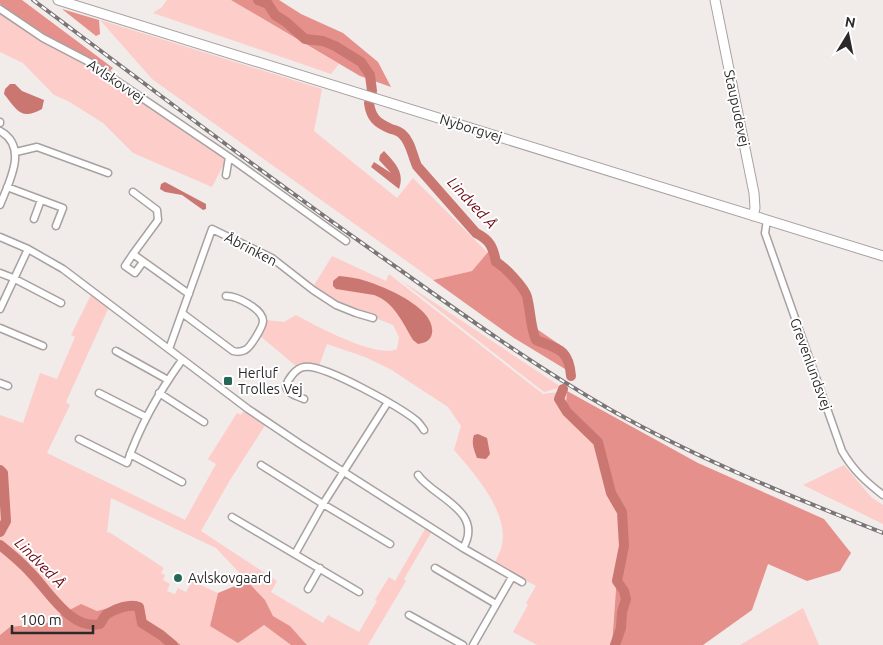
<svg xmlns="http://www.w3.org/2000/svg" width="883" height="645" viewBox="0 0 883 645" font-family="Ubuntu,sans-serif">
<rect width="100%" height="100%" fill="#f1ebea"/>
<path fill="#fdcdc9" d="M167 0H231L339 64 331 74 153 13 162 7Z
M0 13 118 85 226 160 212 187 133 153 103 123 68 101 54 95 23 63 0 52Z
M100 20 322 89 314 131 397 198 413 178 488 253 472 271 433 280 152 79Z
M332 256 386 281 389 274 543 394 567 391 566 405 600 438 621 520 612 645H537L513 632 528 605 526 603 536 586 495 563C497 557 501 551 502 545 509 512 474 473 454 450L461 426 448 407 390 369 365 357 327 344 319 366 304 363 297 367 259 335 266 320 284 322 296 315C316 326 377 359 397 349L399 337 393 325 338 303 313 287Z
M399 279 561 387 544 392Z
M91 295 109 307 66 402 70 405 47 453 185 520 216 464 208 459 237 413 241 415 245 409 266 424 230 480 201 531 277 581 271 592 323 623 328 615 359 632 377 601 375 600 389 577 395 581 425 529 431 533 404 579 406 581 368 645H307L290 626 273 616 265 600 216 548 111 498 107 533 109 532 164 568 161 573 165 575 163 580 170 584 167 591 175 594 178 588 186 592 192 581 218 593 210 626 264 625 291 645H181L145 621 143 605 136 601 97 611 81 605 54 622 10 627 0 635V415L23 423 40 373 57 379 75 337 71 335Z
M844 465 871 497 883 505V524L803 485Z
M803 608 819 645H740Z"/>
<path fill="#e5908b" d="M0 0H22L113 68 109 72 91 59 50 39 0 4Z
M231 0H279L301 14 343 33 378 62 391 87 360 76Z
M62 9 99 20 100 34 96 36Z
M489 251 520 291 531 325 563 347 570 372 514 338 433 280 472 271Z
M567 391 698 463 824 519 851 553 840 571 807 581 768 564 752 610 703 645H612L621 520 600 438 566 405Z
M247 581 265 600 273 616 290 626 307 645H291L264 625 238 643 210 626 218 593Z
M136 601 143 604 146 621 181 645H0V635L10 627 54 622 58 616 81 604 97 611Z"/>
<path fill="#ca7772" d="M10 84H15L22 91 44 100 42 109C21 121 17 110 4 94L5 89Z
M384 151C395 163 405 172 399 189L371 167 374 162 391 173 379 160 380 155Z
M165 182 206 204V209L203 210 182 195 165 192 160 189 161 184Z
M339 276C348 277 357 278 366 281 385 287 436 308 432 333 431 341 424 343 418 344L413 340C403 323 394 302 374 295L336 289 333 286V281Z
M478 434 487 438 490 454 486 459 477 458C474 450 471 443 474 435Z"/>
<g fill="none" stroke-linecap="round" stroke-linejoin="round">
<path stroke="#ca7772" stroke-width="10" d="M258 0 268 4 275 15 286 22 305 39 323 41 335 46 361 62 370 75 372 91
M369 103C371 118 377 123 391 129 395 130 399 131 402 134 411 142 412 155 417 166L476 233C490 240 493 247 496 262 505 267 525 288 527 297 531 312 530 326 536 340 558 349 569 349 571 376
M563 389 559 399 567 412 598 442 611 493 622 512 624 546 617 581 624 591 626 599 622 612 621 628 615 645
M0 470 3 473 6 521 0 532
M0 545C10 553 20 561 29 571 47 588 70 631 100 624 102 621 104 616 107 614 115 609 130 603 139 607L142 623 161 635 173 645"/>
<g stroke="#a7a1a0" stroke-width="9">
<path id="street" d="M0 9 43 38 89 62 229 157 226 175
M0 123V122
M0 131C29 147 9 182 0 205
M16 152 37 147 108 173
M229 157 346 241
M7 187 63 208 56 226
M34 219 41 200
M767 220 765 233 842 451C853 470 866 482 883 495
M0 237 28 249 63 269 248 409 300 444 463 548 522 582
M133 254 158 220 157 210 133 192
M143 262 135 273 125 266 133 254 189 294
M0 273 13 278 61 303
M0 309 28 249
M182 313 233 351C237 352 241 352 245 350 250 348 263 327 263 321 263 309 237 296 226 296
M0 328 43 346
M169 349 212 229 272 258 313 290 336 305 356 313 373 318
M116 351 168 380
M0 383 8 386
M99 393 146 417
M159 393 204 422
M304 399C297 396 287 394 286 386 288 379 296 368 304 367 323 363 401 408 417 421 420 424 422 427 424 430
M79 439 127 463C140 425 159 392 182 360
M130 454 182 482
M261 465 323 504 390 544
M418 475C433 497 485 511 463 548
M232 517 359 592
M295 554 323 504 388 402
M435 568 496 604
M308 589 320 568
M409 615 463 645
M473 645 512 577"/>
</g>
<g stroke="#a7a1a0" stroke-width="11">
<path id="secondary" d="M58 0 883 256
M715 0 754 193 755 208 753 216"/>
</g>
<use href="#street" stroke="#fff" stroke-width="6"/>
<use href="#secondary" stroke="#fff" stroke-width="9"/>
<g stroke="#7a7676" stroke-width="4">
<path id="rail" d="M33 0C153 90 273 181 396 267 466 317 536 367 611 410 698 459 790 496 883 533"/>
</g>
<use href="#rail" stroke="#fff" stroke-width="2" stroke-dasharray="5.5" stroke-linecap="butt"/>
</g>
<g fill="#266858" stroke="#fff" stroke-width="2">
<rect x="223" y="376" width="10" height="10" rx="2.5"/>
<circle cx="178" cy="578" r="5"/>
</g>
<g text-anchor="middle" stroke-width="4" stroke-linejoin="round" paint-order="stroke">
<g font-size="14" fill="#2c2929" stroke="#fff">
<text transform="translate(116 81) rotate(34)" y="5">Avlskovvej</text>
<text transform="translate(737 108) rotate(78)" y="5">Staupudevej</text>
<text transform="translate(471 128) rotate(17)" y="5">Nyborgvej</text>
<text transform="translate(251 249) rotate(27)" y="5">Åbrinken</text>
<text transform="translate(811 364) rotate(70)" y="5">Grevenlundsvej</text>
</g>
<g font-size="14" fill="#2c2929" stroke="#fff" text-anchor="start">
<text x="238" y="378">Herluf<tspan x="238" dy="16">Trolles Vej</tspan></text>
<text x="188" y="583">Avlskovgaard</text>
</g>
<g font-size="15" font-style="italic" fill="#6e0511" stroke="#fff">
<text transform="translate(472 203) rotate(47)" y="5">Lindved Å</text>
<text transform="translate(40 563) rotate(45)" y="5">Lindved Å</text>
</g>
</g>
<g transform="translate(848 35) rotate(10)" stroke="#ffffff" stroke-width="4" paint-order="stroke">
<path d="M0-4L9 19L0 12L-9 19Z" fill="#2c2929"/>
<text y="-8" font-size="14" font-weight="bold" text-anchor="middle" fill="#2c2929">N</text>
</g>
<path d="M12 625v8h81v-8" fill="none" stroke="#2c2929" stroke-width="2.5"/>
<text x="20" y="625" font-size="15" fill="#2c2929" stroke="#ffffff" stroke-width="4" paint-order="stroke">100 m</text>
</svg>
